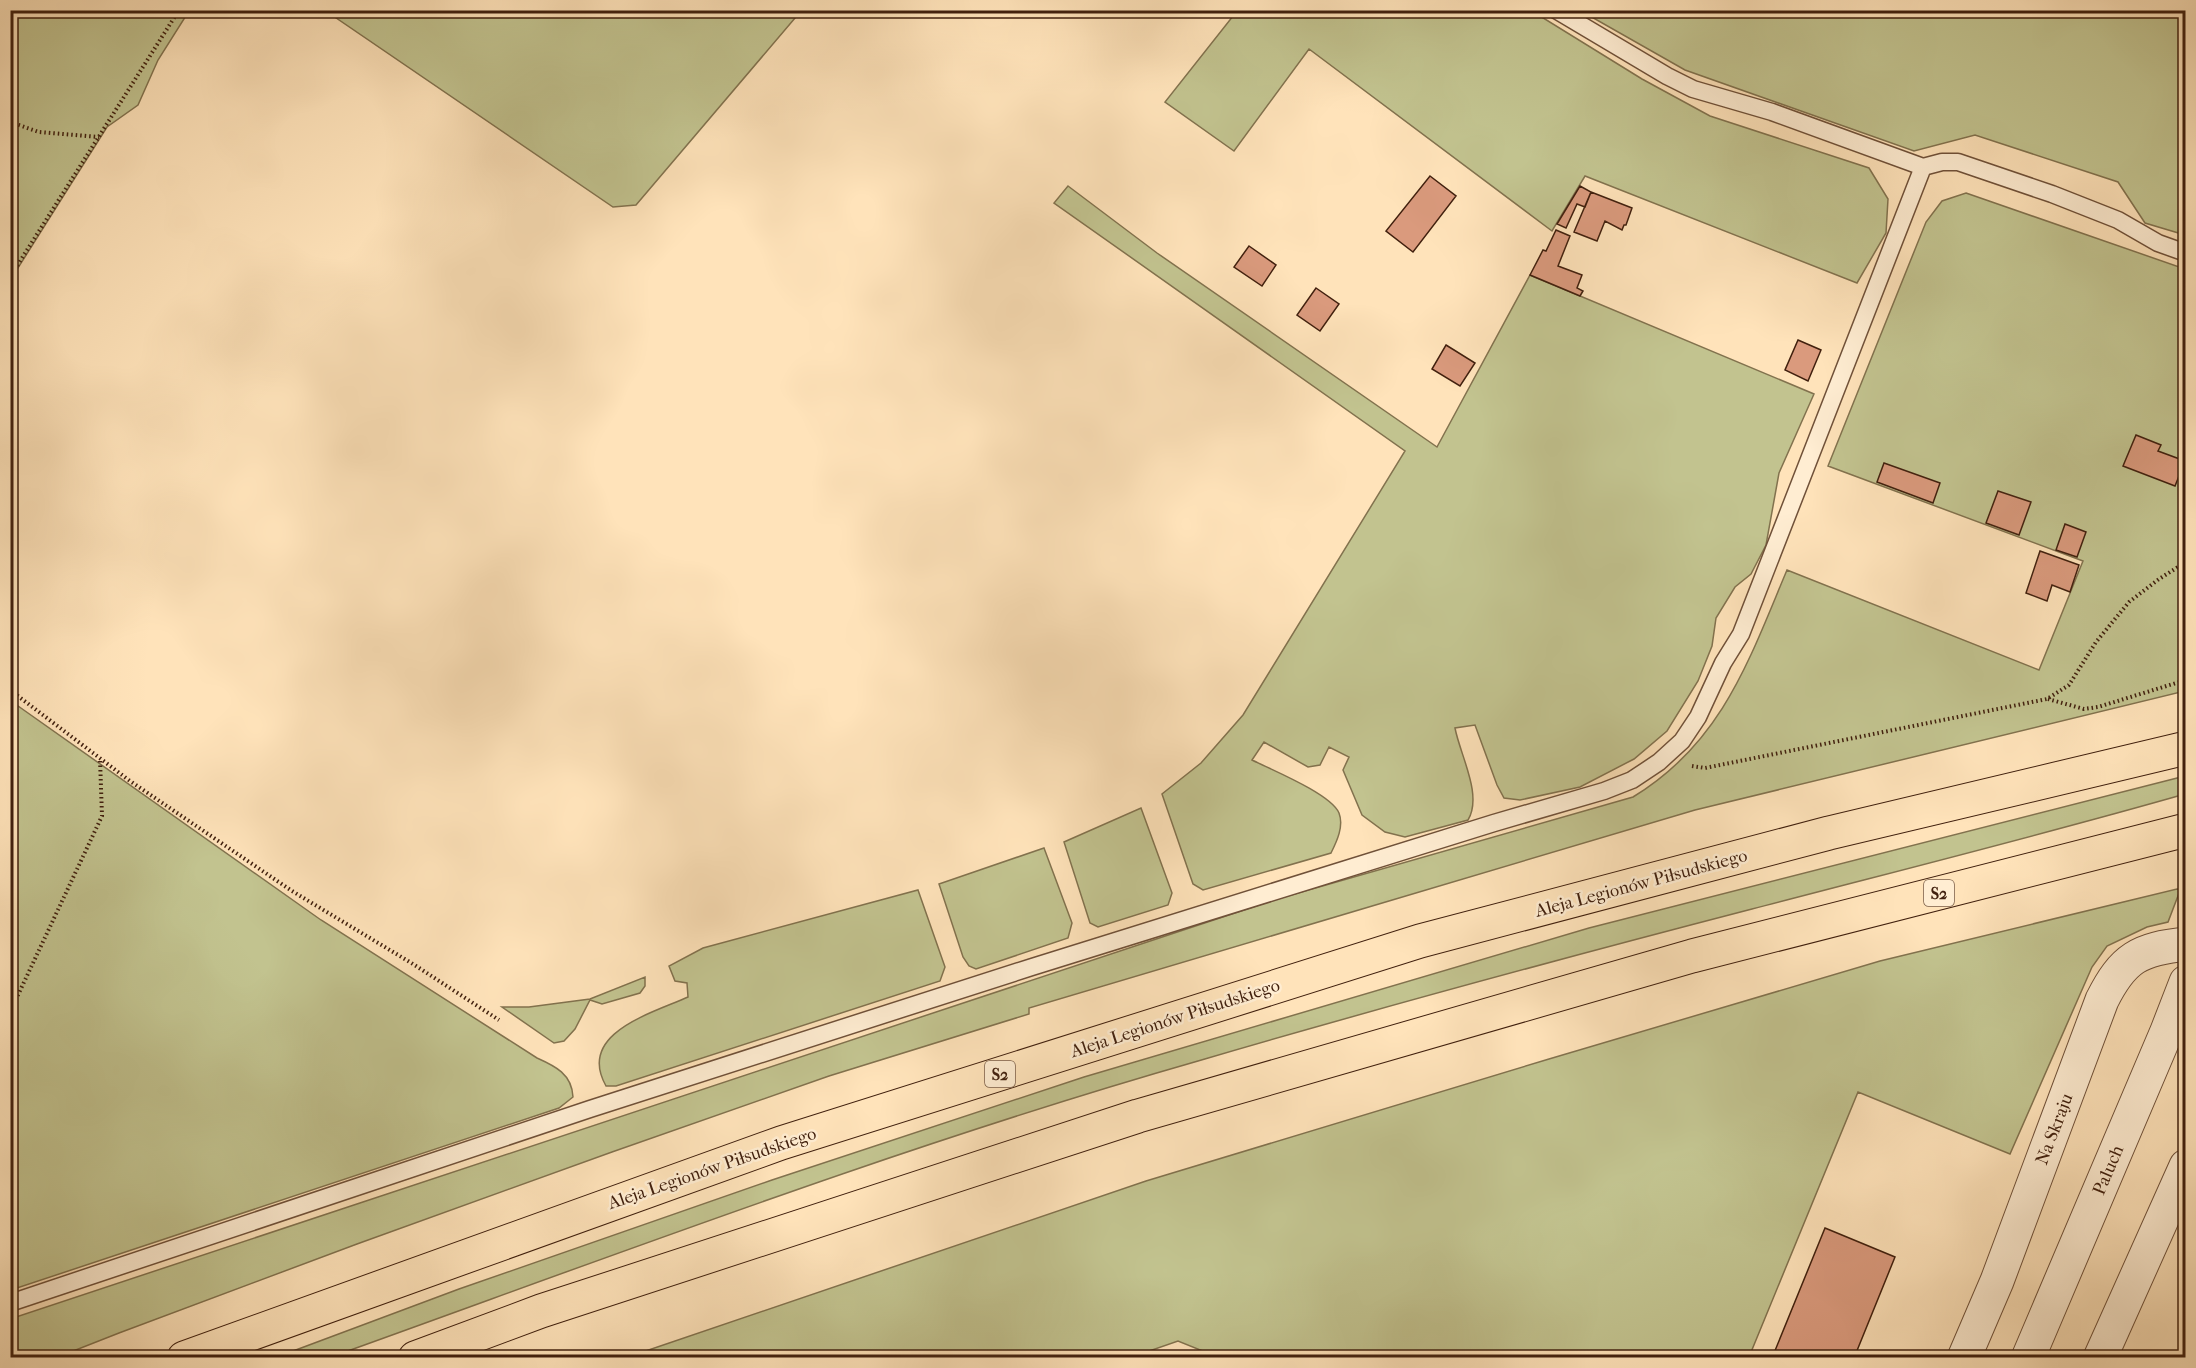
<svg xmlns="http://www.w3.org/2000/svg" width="2196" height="1368" viewBox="0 0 2196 1368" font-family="'IM FELL French Canon',serif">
<rect width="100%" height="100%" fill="#ffe3ba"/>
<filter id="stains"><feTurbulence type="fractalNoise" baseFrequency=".00333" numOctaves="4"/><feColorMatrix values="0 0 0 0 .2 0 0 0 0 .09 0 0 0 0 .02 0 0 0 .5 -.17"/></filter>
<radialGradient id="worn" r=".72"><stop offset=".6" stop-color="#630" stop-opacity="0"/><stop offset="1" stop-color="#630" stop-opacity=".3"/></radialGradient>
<path fill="#c2c38f" stroke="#82724e" stroke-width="1.5" d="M11 10 189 11 158 60 138 105 107 127 11 279Z
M326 11H801L636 205 613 207Z
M1237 11H1532L1642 79 1710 116 1869 168 1888 199 1886 233 1857 283 1585 176 1552 231 1309 49 1234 151 1165 102Z
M1581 11H2185V235L2145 223 2118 182 1975 135 1914 151 1685 70Z
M1068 186 1157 253 1437 447 1530 275 1814 394 1779 473 1766 545 1751 574 1735 587 1716 618 1712 646 1698 681 1667 731 1634 759 1580 787 1520 800 1504 798 1497 785 1475 725 1455 728C1460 755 1483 795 1468 820L1405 837 1385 832 1362 815 1343 770 1349 757 1329 747 1320 765 1308 767 1264 742 1252 760C1272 770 1331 794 1339 813 1344 826 1337 841 1331 853L1203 890 1193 884 1162 794 1201 763 1243 715 1405 451 1054 203Z
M1966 193 2185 269V691L1695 810 1029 1008V1014L829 1076 612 1152 357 1244 119 1333 58 1357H11L10 1319 1277 899 1633 797C1722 743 1749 660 1787 570L2039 670 2083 561 1828 466 1926 222 1942 201Z
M11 701 321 920 537 1058C555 1066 572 1074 573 1097L559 1108 11 1290Z
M2185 776V794C2042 835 1897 871 1752 909 1567 957 1382 1007 1198 1061 904 1145 618 1254 331 1357H277L459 1289 772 1180 1084 1077 1589 928Z
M1141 808 1172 893 1168 905 1098 927 1090 923 1064 842Z
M1044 848 1072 923 1068 938 976 969 969 966 963 957 939 884Z
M2181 888 2168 922 2147 927 2107 946 2092 967 2010 1154 1858 1092 1749 1357 1220 1358 1178 1341 1129 1358 628 1357 1146 1181 1549 1059 1880 961Z
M918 890 945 967 940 981 616 1086H606C576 1033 653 1013 688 997L687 983 675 981 669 966 703 948Z
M645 977V986L640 993 602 1004 590 1000 575 1029 564 1041 554 1043 502 1007H529L590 999Z"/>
<path fill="#da9a7d" stroke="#41200e" stroke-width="1.5" d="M1430 176 1456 196 1413 252 1386 231Z
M1580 186 1591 192 1585 207 1577 204 1566 228 1557 224Z
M1591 192 1632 208 1626 225H1624L1622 230 1605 221 1597 241 1574 232Z
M1556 230 1570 236 1558 266 1582 275 1577 288 1583 291 1580 296 1530 275 1543 250 1546 251Z
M1249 246 1276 265 1262 286 1234 267Z
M1316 288 1339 304 1320 331 1297 315Z
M1798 340 1821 350 1808 381 1785 370Z
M1446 345 1475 363 1460 386 1432 369Z
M2136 435 2161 445 2158 451 2185 461 2175 486 2123 466Z
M1884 463 1940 483 1933 503 1877 482Z
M1998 491 2031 502 2019 535 1986 523Z
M2065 524 2086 532 2077 557 2056 550Z
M2040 551 2079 565 2070 592 2052 585 2047 601 2026 593Z
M1825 1228 1895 1257 1854 1358H1772Z"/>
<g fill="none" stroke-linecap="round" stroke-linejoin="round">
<g stroke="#705139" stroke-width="19">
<path id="lane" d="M1556 10 1667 76 1693 89 1772 112 1923 167 1942 162H1958L2052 194 2118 220 2158 243 2186 253
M10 1303 590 1109 1032 967 1494 823 1604 791 1632 780 1659 762 1682 741 1698 717 1723 663 1741 634 1923 167"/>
</g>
<g stroke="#705139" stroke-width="35">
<path id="street" d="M1964 1358 1997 1281 2102 1000C2123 958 2139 949 2186 944
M2028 1358 2167 1031 2186 982
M2100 1358 2186 1166"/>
</g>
<g stroke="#41200e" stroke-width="35">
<path id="highway" d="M184 1358 781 1143 1420 941 1829 833 2186 748
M415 1358 541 1311 1138 1116 1692 956 2186 830"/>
</g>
<path stroke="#41200e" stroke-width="4" stroke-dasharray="1.5 3" stroke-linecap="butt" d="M10 122 39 132 99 137
M10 277 179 10
M10 690 130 781 292 891 413 964 499 1020
M2048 699 2084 709 2098 707 2186 680
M1692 766 1705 768 2047 699 2069 685 2096 642 2129 602 2159 579 2186 562
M10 1012 102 816 100 759"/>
<use href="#lane" stroke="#ffedd2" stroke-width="16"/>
<use href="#street" stroke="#ffedd2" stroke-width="33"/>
<use href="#highway" stroke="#ffe3ba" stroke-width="33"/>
</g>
<g text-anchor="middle" stroke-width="5" stroke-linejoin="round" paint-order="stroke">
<g fill="#ffedd2" stroke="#7a5e49" stroke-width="1.5">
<rect x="1924" y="880" width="30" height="26" rx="4.5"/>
<rect x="985" y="1061" width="30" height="26" rx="4.5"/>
</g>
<g font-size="16" font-weight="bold" fill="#41200e">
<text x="1939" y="899">S2</text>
<text x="1000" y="1080">S2</text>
</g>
<g font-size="18" fill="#41200e" stroke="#ffedd2">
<text transform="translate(1641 883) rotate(-15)" y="6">Aleja Legionów Piłsudskiego</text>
<text transform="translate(1175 1018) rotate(-18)" y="6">Aleja Legionów Piłsudskiego</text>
<text transform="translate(2054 1129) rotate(-69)" y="6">Na Skraju</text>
<text transform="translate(712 1168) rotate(-19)" y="6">Aleja Legionów Piłsudskiego</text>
<text transform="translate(2108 1170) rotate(-67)" y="6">Paluch</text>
</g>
</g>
<rect width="2196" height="1368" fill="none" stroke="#ffe3ba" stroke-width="36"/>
<rect x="12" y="12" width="2172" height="1344" fill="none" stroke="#41200e" stroke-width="3"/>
<rect x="18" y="18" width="2160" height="1332" fill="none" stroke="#41200e" stroke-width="1.5"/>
<rect width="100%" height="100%" filter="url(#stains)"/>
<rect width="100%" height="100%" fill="url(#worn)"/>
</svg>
